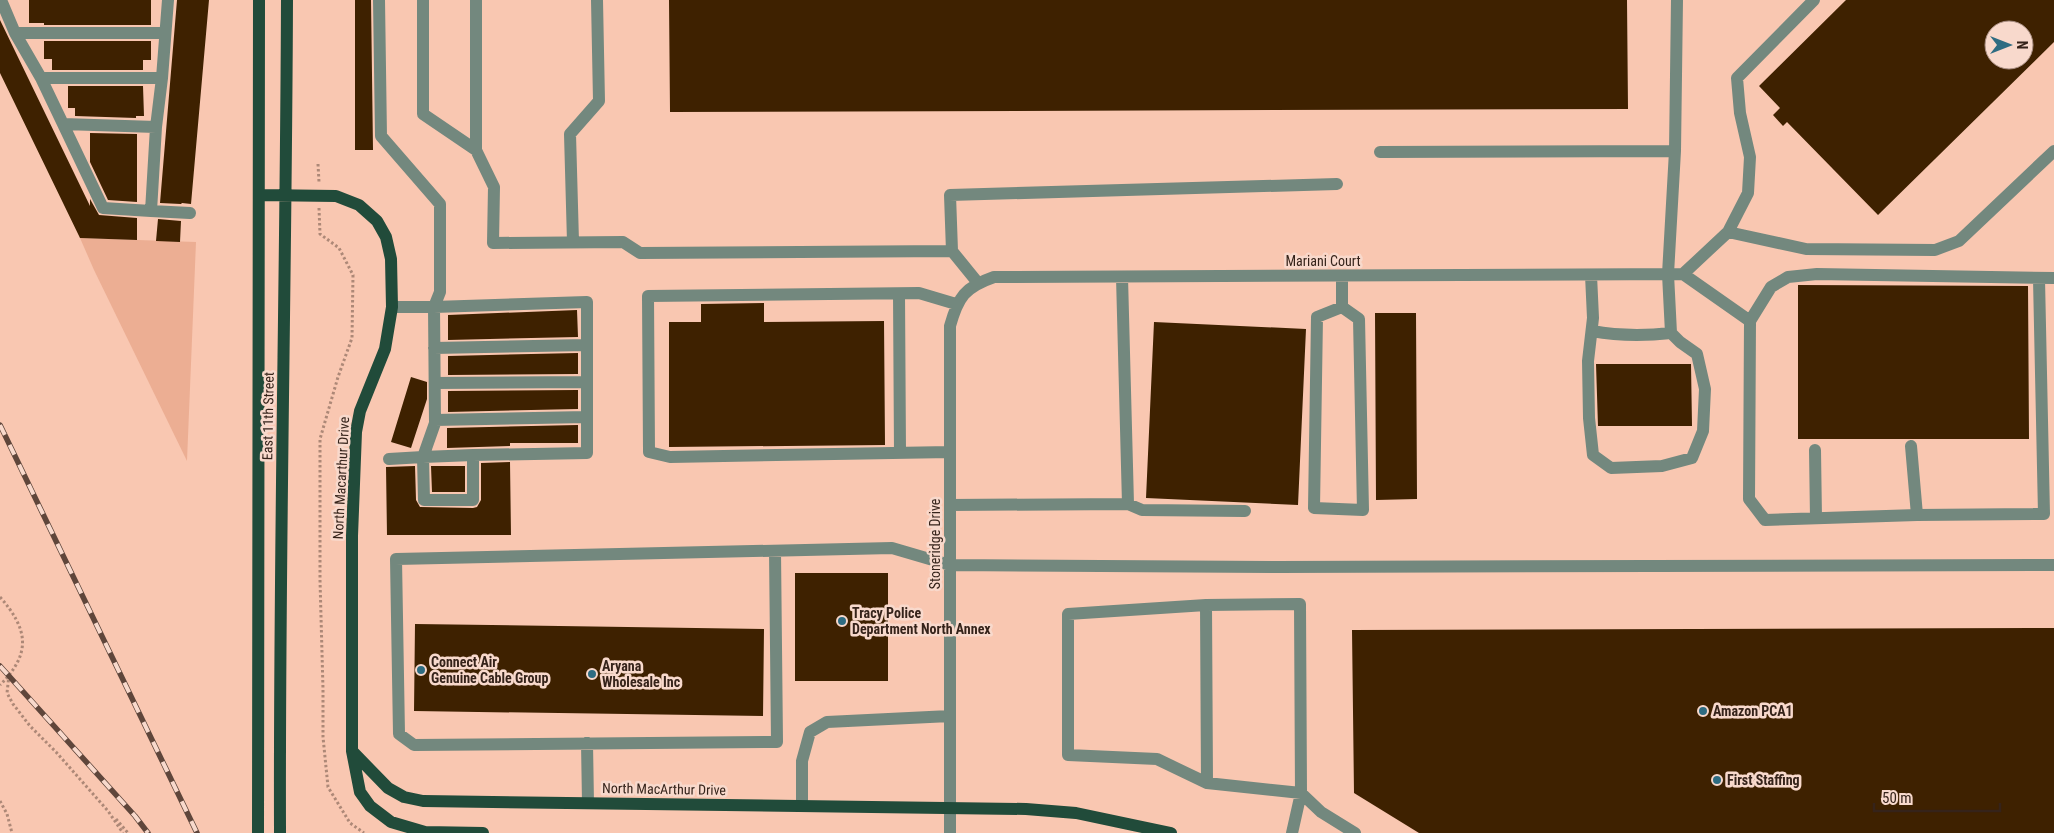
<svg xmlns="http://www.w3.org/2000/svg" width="2054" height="833" viewBox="0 0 2054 833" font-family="'Roboto Condensed',sans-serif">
<rect width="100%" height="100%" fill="#f9c7b1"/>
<path fill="#ecae93" d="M80 238 196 242 187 461 94 270Z"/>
<path fill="#3e2100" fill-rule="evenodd" d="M29 0H151V25H44V23H29Z
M177 0H209L191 204 182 203 181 204 160 203Z
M355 0H371L373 150H355Z
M669 0H1627L1628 109 670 112Z
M1846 0H2054V42L1878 215 1787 122 1783 126 1773 115 1780 108 1759 86ZM1994 30H2024V60H1994Z
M0 20 90 206V199L99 215 137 218V240L80 238 0 73Z
M44 41H151V60H143V70H52V59H44Z
M68 86H143L144 116H136V118L75 116V108H68Z
M90 133 137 134V202L108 200 90 162Z
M158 219 181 221 180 242 156 241Z
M1798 285 2028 286 2029 439H1798Z
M764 303V322L884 321 885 445 669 447V322H701V304Z
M577 310 578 337 448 340V315Z
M1375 313H1416L1417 499 1376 500Z
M1154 322 1306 329 1298 505 1146 498Z
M578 353V374L448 375V356Z
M1596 364H1691L1692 426H1598Z
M411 377 427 382V399L411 448 391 442Z
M578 390V409L448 412V391Z
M578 425V443H510V446L447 448V428Z
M510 462 511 535H387L386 467 415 466 416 500 420 507 473 508 477 507 481 500V463Z
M431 466H465V492H432Z
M795 573H888V681H795Z
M415 624 764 629 763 716 414 711Z
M2054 628V833H1419L1354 793 1352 630Z"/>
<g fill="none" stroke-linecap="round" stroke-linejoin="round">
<path stroke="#ad8877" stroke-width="3" stroke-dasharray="2.5 2.5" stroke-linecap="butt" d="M318 164 319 182
M319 208 320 234 339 248 353 275 352 338 338 377 320 439V580L323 689V737L328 787 350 823 364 833
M0 597C28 629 32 653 0 685
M9 675 7 693 13 704 30 726 56 752 108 811 123 833
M0 801 7 814 12 833
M116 819 128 833"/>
<path stroke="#73887e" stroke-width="12" d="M1 0 15 33H165
M379 0 381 136 440 204V292L434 307 587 302V453L473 455
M423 0V114L476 150V0
M15 33 41 78H162L168 0
M41 78 63 124 156 127 162 78
M63 124 103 208 151 211 156 127
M476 150 494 187 493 243 623 242 640 253 952 251 978 283
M1675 151 1677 0
M1380 152 1675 151 1668 274 1671 333 1680 342 1697 354 1705 389 1703 431 1692 458 1662 466 1611 468 1593 455 1589 418 1588 361 1593 318 1591 275
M151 211 190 213
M1728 232 1806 249 1935 250 1959 241 2054 151
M573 242 570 134 599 101 597 0
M952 251 950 195 1337 184
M1683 274 1750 321 1749 499 1765 520 1917 515 1911 446
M1683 274 1728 232 1748 193 1750 157 1740 113 1737 78 1814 0
M1342 276V307L1359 319 1363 510 1314 508 1317 317 1342 307
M899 294 900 453
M1750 321 1771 287 1788 277 1817 274 2054 278
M1592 331C1619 336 1644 336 1671 333
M434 348 587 345
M435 383 587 382
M435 420 587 417
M1815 450 1816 518
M950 452 670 457 649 452 648 296 919 293 956 304
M473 455V500H424L423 457Z
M389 459 423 457 435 423 434 307H392
M1128 504 1142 510 1245 511
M950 505 1128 504 1122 277
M1917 515 2044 514 2039 279
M775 551 777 742 414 745 399 734 396 559 892 548 950 565 1277 567 2054 565
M1206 605 1068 614V755L1157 759 1207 783
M587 743 588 803
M802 805V761L810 732 827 722 950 716
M950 833V326C958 297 965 287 994 277L1683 274
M1292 833 1301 793 1207 783 1206 605 1300 604 1301 793 1321 812 1355 833"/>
<path stroke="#214b3a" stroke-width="12" d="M259 195 336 196 359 205 377 221 386 237 391 259 392 307 385 349 360 411 356 432 352 536V751L360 792 370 806 391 822 425 832 483 833
M352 751 388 788 404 797 423 801 1026 809 1076 813 1171 833
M258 833 259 0
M280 833C279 555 286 278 287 0"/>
<g stroke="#5f463b" stroke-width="5.5">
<path id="rail" d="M0 425 197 833
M0 666 135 816 148 833"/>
</g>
<use href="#rail" stroke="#f8d9cc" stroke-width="4" stroke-dasharray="11" stroke-linecap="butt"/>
</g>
<g fill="#2e6c82" stroke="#f8d9cc" stroke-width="2">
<circle cx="842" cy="621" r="5"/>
<circle cx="421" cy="670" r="5"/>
<circle cx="592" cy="674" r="5"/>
<circle cx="1703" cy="711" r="5"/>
<circle cx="1717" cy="780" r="5"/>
</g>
<g text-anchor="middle" stroke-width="5" stroke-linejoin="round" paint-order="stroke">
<g font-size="14" fill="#35231a" stroke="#f8d9cc">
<text x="1323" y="266">Mariani Court</text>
<text transform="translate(268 416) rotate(-89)" y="5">East 11th Street</text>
<text transform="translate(341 478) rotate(-87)" y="5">North Macarthur Drive</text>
<text transform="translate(935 544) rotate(-90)" y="5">Stoneridge Drive</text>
<text transform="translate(664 789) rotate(1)" y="5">North MacArthur Drive</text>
</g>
<g font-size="14" font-weight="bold" fill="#35231a" stroke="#f8d9cc" text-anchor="start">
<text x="852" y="618">Tracy Police<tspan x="852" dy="16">Department North Annex</tspan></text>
<text x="431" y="667">Connect Air<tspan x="431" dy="16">Genuine Cable Group</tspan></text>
<text x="602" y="671">Aryana<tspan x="602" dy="16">Wholesale Inc</tspan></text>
<text x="1713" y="716">Amazon PCA1</text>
<text x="1727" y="785">First Staffing</text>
</g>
</g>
<g transform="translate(2009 45) rotate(90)"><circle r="24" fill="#f8d9cc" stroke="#aa9085"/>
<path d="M0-4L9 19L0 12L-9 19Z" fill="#2e6c82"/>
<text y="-8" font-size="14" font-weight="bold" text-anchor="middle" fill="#35231a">N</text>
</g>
<path d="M1874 803v8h126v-8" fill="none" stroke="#35231a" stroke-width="2.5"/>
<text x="1882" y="803" font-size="15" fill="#35231a" stroke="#f8d9cc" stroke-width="4" paint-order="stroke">50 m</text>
</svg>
